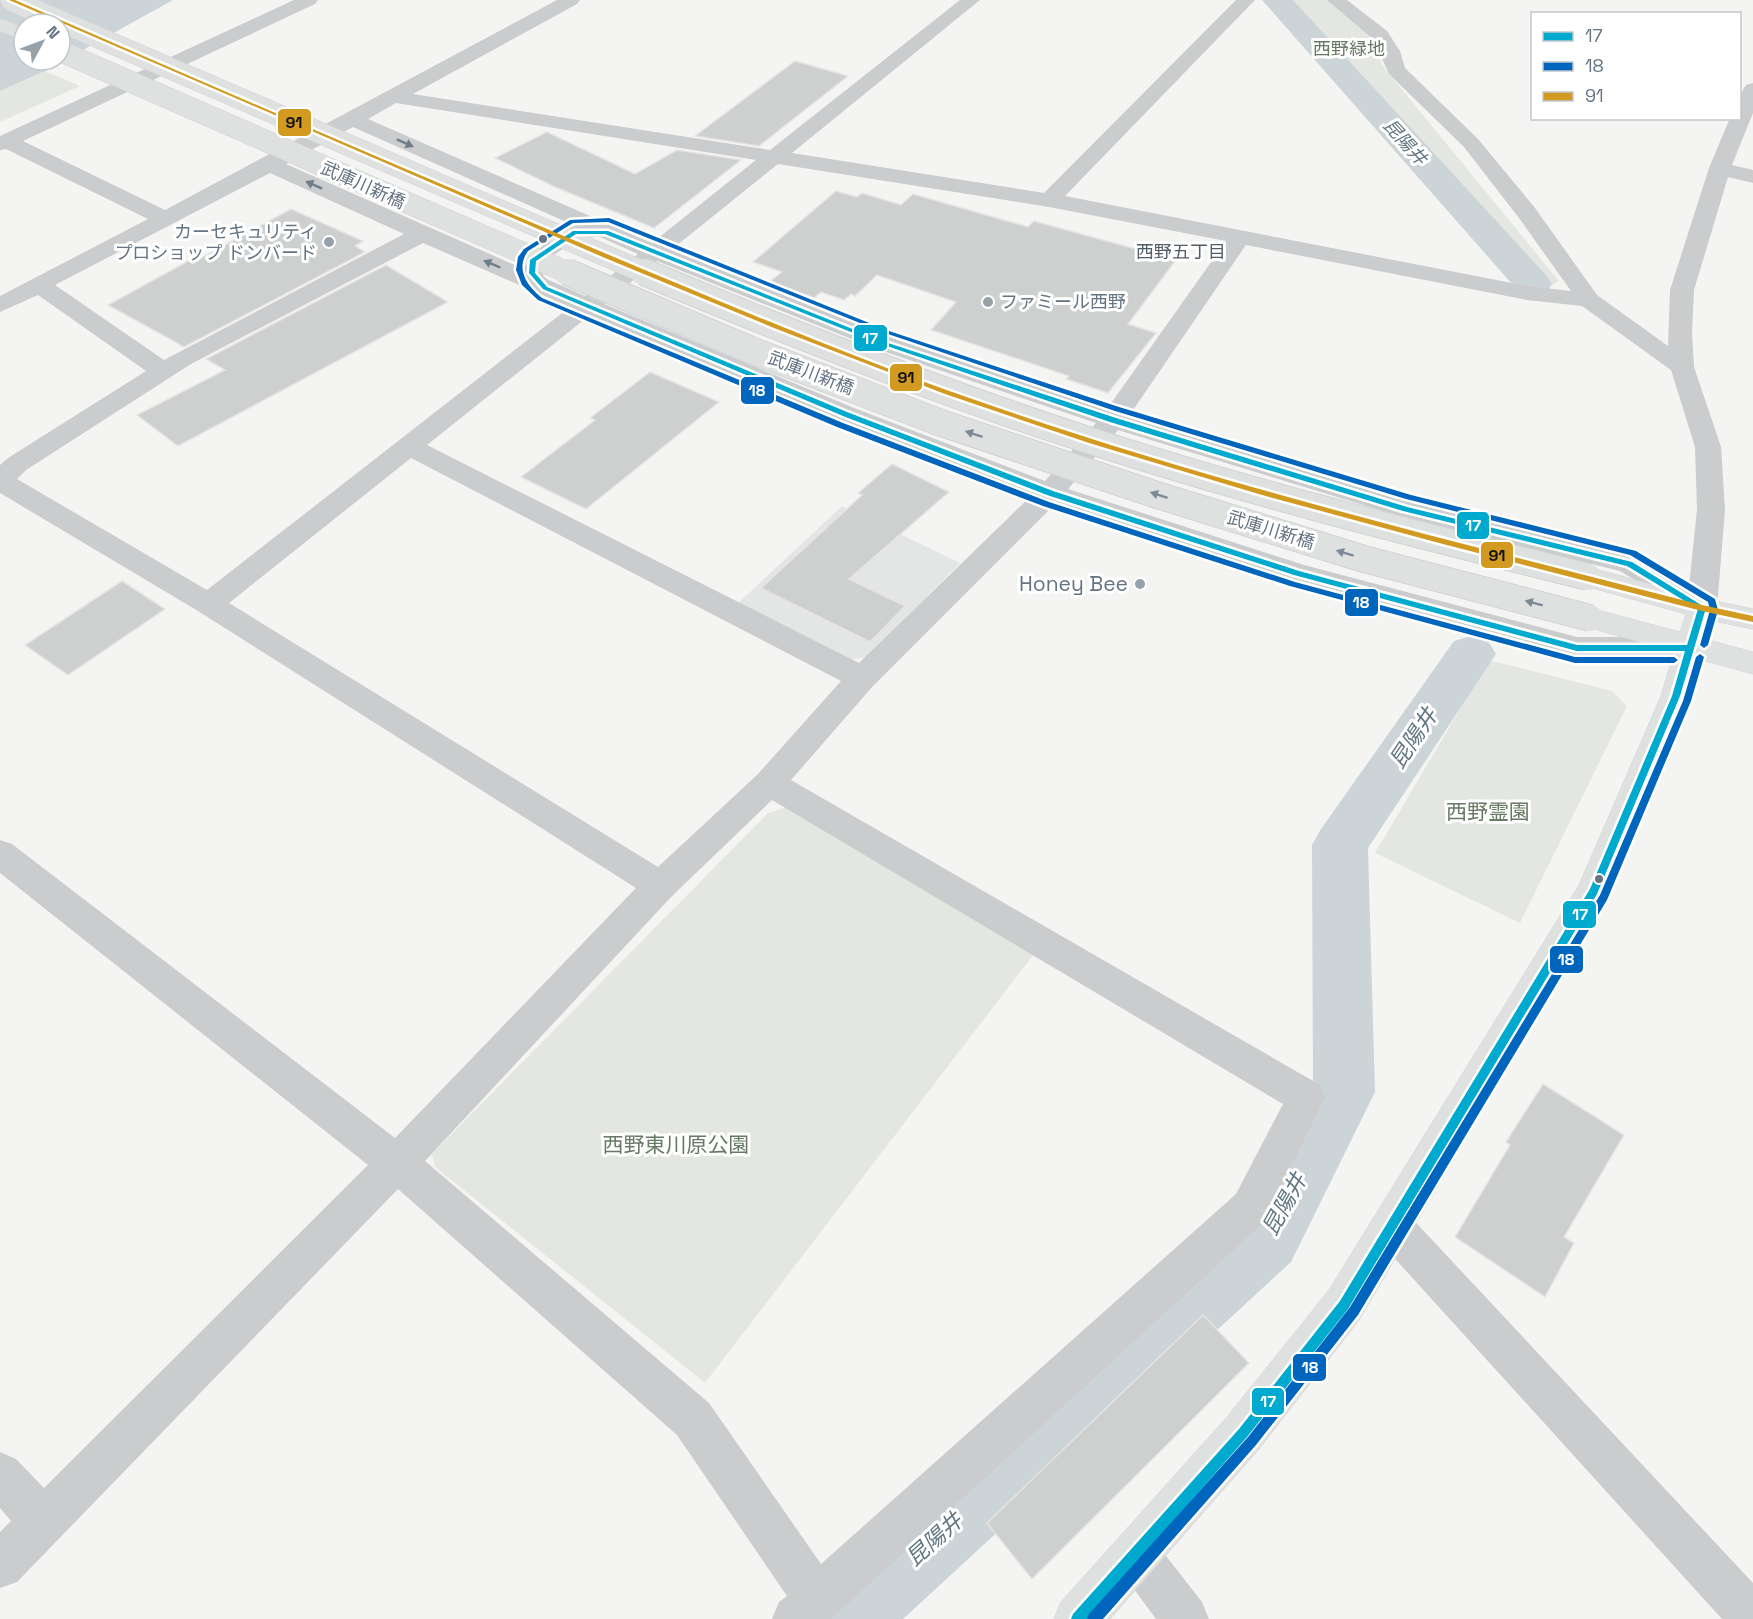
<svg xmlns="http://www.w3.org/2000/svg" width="1753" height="1619" viewBox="0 0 1753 1619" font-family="'Space Grotesk','Noto Sans JP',sans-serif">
<rect width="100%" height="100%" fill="#f4f5f3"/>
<path fill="#e4e6e5" d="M842 506 960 563 867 657 840 661 735 606Z"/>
<path fill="#e4e7e1" d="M1273 0H1329L1371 32 1382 65 1559 281 1548 288 1524 283 1442 197Z
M45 71 80 86 0 122V91Z
M1489 660 1612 691 1627 706 1520 923 1375 853Z
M787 807 1037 950 705 1383 435 1167 432 1154 768 813Z"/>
<path fill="#cdd4d8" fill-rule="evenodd" d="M0 0H173L45 71 0 91ZM24 24H60V60H24Z"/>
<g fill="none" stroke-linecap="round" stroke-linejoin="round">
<path fill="#cdd4d8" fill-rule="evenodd" d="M1262 0H1293L1547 276 1552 284 1547 292 1533 296 1519 292Z
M1471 636 1488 641 1496 654 1368 848 1375 1092 1291 1262 903 1619H806L817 1591 1243 1216 1313 1089 1312 845 1321 829 1454 641Z"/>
</g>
<path fill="#ced0d0" stroke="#e4e4e3" stroke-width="1.5" d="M795 61 848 76 759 146 695 136Z
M547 132 635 174 677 150 741 160 654 228 555 187 495 158Z
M836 191 857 197 862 193 901 205 913 194 1028 227 1034 221 1176 260 1128 324 1156 333 1108 393 1066 379 1069 376 931 330 956 302 877 275 855 296 851 294 844 300 821 292 814 298 769 282 782 272 753 262Z
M291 209 363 241 355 246 365 252 184 347 108 305 188 261 192 263Z
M386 265 448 302 178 446 137 415 225 370 206 359Z
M650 372 719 402 586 509 521 477 595 420 590 418Z
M892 464 949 492 849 579 905 606 870 642 761 588 862 495 858 493Z
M122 581 165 609 68 675 25 645Z
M1543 1084 1624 1135 1564 1237 1574 1243 1545 1297 1455 1237 1510 1145 1506 1142Z
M1203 1315 1249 1363 1032 1579 987 1523Z"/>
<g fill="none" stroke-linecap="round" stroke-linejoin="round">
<g stroke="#d2d3d4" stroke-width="1">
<path id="secondary" d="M0 18 24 28V41L0 31Z
M1588 567 1702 598 1753 609V629L1713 621 1708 640 1753 652V674L1702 660 1691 696 1606 901 1359 1320 1259 1449 1110 1619H1054L1061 1602 1227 1417 1329 1290 1579 885 1661 696 1674 652 1580 625 1575 618 1580 611 1590 608 1680 632 1686 614 1578 584 1574 577 1578 570Z"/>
</g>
<path fill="#cacccd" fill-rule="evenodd" d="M575 226 613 228 616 232 613 236 579 238 542 263 543 275 555 288 552 292H538C527 283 518 275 523 260L568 228Z"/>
<path fill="#cacccd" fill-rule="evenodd" d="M294 0H318L315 4 23 141 165 210 557 0H580L577 4 413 94 770 150 960 0H980L792 153 1044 193 1236 0H1255L1065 196 1527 286 1571 291 1519 218 1464 147 1389 74 1373 39 1327 0H1347L1387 31 1400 51 1405 68 1478 139 1535 208 1597 295 1668 346 1670 290 1709 168 1730 118H1740C1740 106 1738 96 1746 85L1753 83V113L1732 165 1753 170V183L1728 177 1694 290 1692 333 1694 367 1721 447 1725 510 1717 608 1712 615 1702 618 1692 615 1620 571 1396 515 1118 430 1068 489 1304 565 1577 637H1692L1703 640 1707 648 1703 656 1692 659H1577L1287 580 1055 504 873 686 791 780 1320 1085 1325 1097 1264 1222 831 1619H772L779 1602 787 1596 677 1435 398 1189 17 1582 0 1588V1532L11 1521 0 1508V1452L16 1459 44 1488 368 1165 0 873V840L12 844 395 1138 636 888 198 611 0 493V465L8 458 146 371 38 295 0 312V296L148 219 6 149 0 150V136ZM396 103 756 160 652 243 368 119ZM353 127 638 254 585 296 286 164ZM778 164 1049 207 1226 241 1107 409 892 338 671 250ZM270 173 404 234 164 360 55 285ZM423 243 570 307 207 590 17 479 26 470 191 364ZM1246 245 1527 300 1582 306 1671 370 1695 447 1697 510 1689 587 1639 557 1411 501 1129 416ZM657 261 874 348 1096 423 1045 481 854 408 604 304ZM590 315 836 420 1031 496 859 663 427 445ZM411 458 841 681 758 774 658 867 229 603ZM772 800 1283 1104 1236 1194 821 1564 709 1403 425 1161 672 896Z
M1392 1206 1406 1212 1753 1583V1619H1722L1378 1240 1372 1226 1378 1212Z
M1136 1531 1152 1538 1202 1602 1209 1619H1156L1120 1570 1113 1554 1120 1538Z"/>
<use href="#secondary" fill="#dfe0e0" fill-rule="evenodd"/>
<g stroke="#d2d3d4" stroke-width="22" stroke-linecap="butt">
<path id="secondary-bridge-far1" d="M11 0 648 274
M60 51 571 274"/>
</g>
<g stroke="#d2d3d4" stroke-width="28" stroke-linecap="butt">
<path id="secondary-bridge" d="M567 272 751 350 941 423 1157 495 1364 559 1590 618
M644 272C785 331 928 388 1073 435 1242 491 1415 534 1588 577"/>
</g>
<use href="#secondary-bridge-far1" stroke="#dfe0e0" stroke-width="21"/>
<use href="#secondary-bridge" stroke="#dfe0e0" stroke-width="26"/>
<g stroke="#fff" stroke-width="5">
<path id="bus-1" d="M573 231H608L885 342 1116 418 1407 507 1632 562 1706 608 1680 696 1597 894 1348 1309 1247 1437 1087 1619H1071L1073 1614 1239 1429 1340 1301 1590 889 1672 696 1685 651H1577L1294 575 1047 495 843 416 543 289 529 273 530 260ZM576 234H605L881 344 1110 422 1403 511 1627 566 1698 609 1687 645H1577L1299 571 1053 491 847 412 547 287 535 273 536 261Z"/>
</g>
<g stroke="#fff" stroke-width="5">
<path id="bus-2" d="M609 218 889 331 1119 407 1411 495 1636 551 1715 599 1718 610 1708 645 1704 648 1700 645 1710 610 1708 602 1630 555 1406 499 1115 411 885 333 608 222 573 223 528 251C515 269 527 286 542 298L843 423 1049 502 1295 582 1575 657H1674L1678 660 1674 663H1575L1290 586 1043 506 837 427 538 300 522 285 516 270 518 257 524 249 570 220Z
M1700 654 1704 657 1691 701 1607 900 1358 1315 1256 1445 1103 1619H1087L1089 1614 1248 1437 1350 1307 1600 895 1683 701 1696 657Z"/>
</g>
<g stroke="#fff" stroke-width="5">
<path id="bus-3" d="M9 0H15C208 84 401 168 595 249 731 306 867 364 1007 411 1235 489 1469 545 1702 605L1753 616V622L1702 611 1439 543 1262 495 1089 443 945 394 774 328 605 258Z"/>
</g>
<use href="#bus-1" fill="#00a9ce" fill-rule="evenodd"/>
<use href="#bus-2" fill="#0065bd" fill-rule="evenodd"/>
<use href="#bus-3" fill="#d29a21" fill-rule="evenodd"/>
</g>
<defs><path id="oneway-solid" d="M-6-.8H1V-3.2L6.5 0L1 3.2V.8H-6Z" transform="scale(1.5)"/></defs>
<g fill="#6e7d8a">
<use href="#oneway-solid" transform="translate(405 143) rotate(24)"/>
<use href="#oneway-solid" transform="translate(314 185) rotate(-156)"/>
<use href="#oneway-solid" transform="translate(492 264) rotate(-157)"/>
</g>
<g fill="#7d8a96">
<use href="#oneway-solid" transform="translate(974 434) rotate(-162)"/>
<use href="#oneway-solid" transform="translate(1159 495) rotate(-162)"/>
<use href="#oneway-solid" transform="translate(1345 553) rotate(-163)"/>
<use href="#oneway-solid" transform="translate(1534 603) rotate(-165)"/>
</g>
<g fill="#647483" stroke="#fff" stroke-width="2">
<circle cx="543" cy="239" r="5"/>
<circle cx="1599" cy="879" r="5"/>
</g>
<g fill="#96a1aa" stroke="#fff" stroke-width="2">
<circle cx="329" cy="242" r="6"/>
<circle cx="988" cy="302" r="6"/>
<circle cx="1140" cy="584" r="6"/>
</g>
<g text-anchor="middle" stroke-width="6" stroke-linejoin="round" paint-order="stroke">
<g font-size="18" fill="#677a63" stroke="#fff">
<text x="1349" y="55">西野緑地</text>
</g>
<g font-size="18" font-style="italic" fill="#607680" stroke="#fff">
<text transform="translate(1405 142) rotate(48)" y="6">昆陽井</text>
</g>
<g font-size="18" fill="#647483" stroke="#fff">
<text transform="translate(363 185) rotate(24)" y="6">武庫川新橋</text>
<text transform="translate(811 373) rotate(21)" y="6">武庫川新橋</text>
<text transform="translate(1271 530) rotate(17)" y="6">武庫川新橋</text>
</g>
<g font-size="18" fill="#647483" stroke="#fff" text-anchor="end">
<text x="317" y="238">カーセキュリティ<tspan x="317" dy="21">プロショップ ドンバード</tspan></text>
<text x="1000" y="308" text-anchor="start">ファミール西野</text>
</g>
<g font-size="18" fill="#525d68" stroke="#fff">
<text x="1181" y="258">西野五丁目</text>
</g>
<g font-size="21" fill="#647483" stroke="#fff" text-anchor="end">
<text x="1128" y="591">Honey Bee</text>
</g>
<g font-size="21" fill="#677a63" stroke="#fff">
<text x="1488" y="819">西野霊園</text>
<text x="676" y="1152">西野東川原公園</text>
</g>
<g font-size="22" font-style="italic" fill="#607680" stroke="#fff">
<text transform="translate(1413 738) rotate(-56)" y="8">昆陽井</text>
<text transform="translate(1284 1204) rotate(-61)" y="8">昆陽井</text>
<text transform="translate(934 1539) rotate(-42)" y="8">昆陽井</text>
</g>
</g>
<g stroke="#fff" stroke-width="2">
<rect x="277" y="108" width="35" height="29" rx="6" fill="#d29a21"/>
<rect x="853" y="324" width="35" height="28" rx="6" fill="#00a9ce"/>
<rect x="889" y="363" width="34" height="29" rx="6" fill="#d29a21"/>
<rect x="740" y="376" width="35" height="29" rx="6" fill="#0065bd"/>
<rect x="1456" y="511" width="34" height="29" rx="6" fill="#00a9ce"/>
<rect x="1480" y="541" width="34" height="28" rx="6" fill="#d29a21"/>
<rect x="1344" y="588" width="35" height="29" rx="6" fill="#0065bd"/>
<rect x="1562" y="900" width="35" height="29" rx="6" fill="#00a9ce"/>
<rect x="1549" y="945" width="35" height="29" rx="6" fill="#0065bd"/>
<rect x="1292" y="1353" width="35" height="29" rx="6" fill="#0065bd"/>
<rect x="1251" y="1387" width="34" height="29" rx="6" fill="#00a9ce"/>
</g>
<g font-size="16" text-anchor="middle" font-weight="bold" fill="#fff">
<text x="870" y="344">17</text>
<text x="757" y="396">18</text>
<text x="1473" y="531">17</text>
<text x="1361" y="608">18</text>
<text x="1580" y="920">17</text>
<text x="1566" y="965">18</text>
<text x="1310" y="1373">18</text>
<text x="1268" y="1407">17</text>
</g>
<g font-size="16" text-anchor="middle" font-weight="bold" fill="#111">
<text x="294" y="128">91</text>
<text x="906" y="383">91</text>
<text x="1497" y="561">91</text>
</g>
<rect x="1531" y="12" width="210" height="108" fill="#ffffff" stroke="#c1c7cd" stroke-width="1.5"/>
<rect x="1543" y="32" width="30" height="9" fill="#00a9ce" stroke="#c1c7cd" stroke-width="1.5"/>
<text x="1585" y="42" font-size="18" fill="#647483">17</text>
<rect x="1543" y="62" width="30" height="9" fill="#0065bd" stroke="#c1c7cd" stroke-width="1.5"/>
<text x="1585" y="72" font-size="18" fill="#647483">18</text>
<rect x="1543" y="92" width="30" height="9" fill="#d29a21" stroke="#c1c7cd" stroke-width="1.5"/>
<text x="1585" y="102" font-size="18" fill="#647483">91</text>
<g transform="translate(42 42) rotate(49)"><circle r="28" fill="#ffffff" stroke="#c1c7cd" stroke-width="1.5"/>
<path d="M0-4.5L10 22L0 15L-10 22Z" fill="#96a1aa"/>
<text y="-9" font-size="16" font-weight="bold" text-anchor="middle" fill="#647483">N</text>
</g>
</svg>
